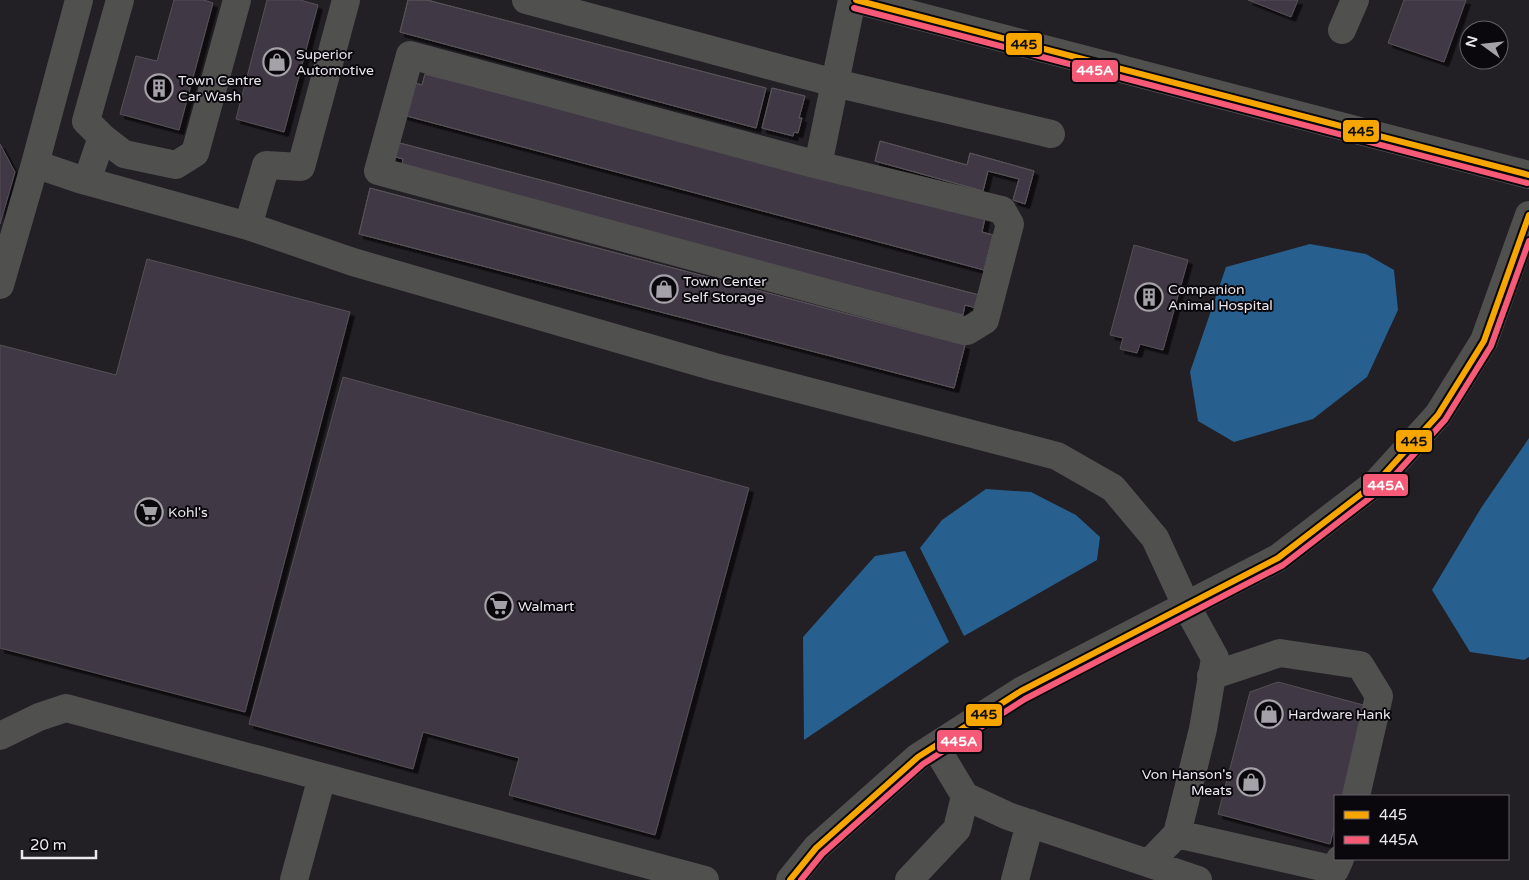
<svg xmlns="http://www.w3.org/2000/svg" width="1529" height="880" viewBox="0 0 1529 880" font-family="'Varela Round',sans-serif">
<defs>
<filter id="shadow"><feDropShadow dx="4.5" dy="4.5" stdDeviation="0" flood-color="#0009"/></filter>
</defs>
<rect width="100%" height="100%" fill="#221f25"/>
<path fill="#275f8e" d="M1310 244 1366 254 1394 270 1398 310 1367 377 1313 419 1234 442 1198 421 1190 372 1226 267Z
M1529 438V657L1524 660 1470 652 1432 590 1481 508Z
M986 489 1031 492 1076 515 1100 537 1097 560 964 636 920 548 942 520Z
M905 551 949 642 804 740 803 637 875 556Z"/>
<path fill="#413744" stroke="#555156" filter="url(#shadow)" d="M174 0H204L213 3 179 130 120 114 136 56 157 61Z
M267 0H300L318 5 284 132 236 119Z
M408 0H427L766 88 756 128 400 32Z
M408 0H427L766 88 756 128 400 32Z
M1248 0H1298L1291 17Z
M1404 0H1466L1444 62 1388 43Z
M425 74 985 218 982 232 993 235 984 270 403 115 411 82 422 85Z
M425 74 985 218 982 232 993 235 984 270 403 115 411 82 422 85Z
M772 88 805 96 799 118H802L798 133 794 132 793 136 762 128Z
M772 88 805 96 799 118H802L798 133 794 132 793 136 762 128Z
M880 141 967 165 970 153 1034 171 1025 204 1013 200 1019 179 988 171 983 191 875 161Z
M880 141 967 165 970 153 1034 171 1025 204 1013 200 1019 179 988 171 983 191 875 161Z
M396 142 979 295 976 308 965 305 963 315 401 169 403 159 392 156Z
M396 142 979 295 976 308 965 305 963 315 401 169 403 159 392 156Z
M0 144 15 172 0 224Z
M370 188 965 345 954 388 359 234Z
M370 188 965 345 954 388 359 234Z
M1134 245 1188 260 1163 350 1140 344 1137 353 1120 349 1123 338 1110 335Z
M147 259 350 312 245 712 0 648V345L116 375Z
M343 377 749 488 655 835 509 795 519 758 423 732 413 769 249 724Z
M1278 682 1367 706 1343 796H1335V824L1330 844 1218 814 1250 692Z"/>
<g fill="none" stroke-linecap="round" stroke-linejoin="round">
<path stroke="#50504f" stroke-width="28" d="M526 0 835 83 1051 134
M856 0 1529 175
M1342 30 1355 0
M410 55 818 165 1002 210 1010 224 985 320 967 331 378 171Z
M102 137 124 154 176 165 195 153 237 0
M35 164 79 179 248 226 353 262 715 367 1057 456 1113 488 1155 538 1186 605 1215 658 1203 729 1177 834 1149 863
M818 165 852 0
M87 181 102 137 86 121 120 0
M248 226 266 165 301 167 346 0
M0 285 35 164 79 0
M1211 676 1280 653 1360 665 1379 696 1356 796
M0 736 39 717 66 708 705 880
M965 796 1008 816 1198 880
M1177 834 1335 870 1340 859
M294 880 322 777
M790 880 816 848 918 757 1021 691 1278 558 1378 481 1438 415 1484 341 1529 215
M909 880 957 829 965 796 935 746
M1015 880 1030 823"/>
<g stroke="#0a080d" stroke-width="10">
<path id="bus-1" d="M856 0 1529 175
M790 880 816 848 918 757 1021 691 1278 558 1378 481 1438 415 1484 341 1529 215"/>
</g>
<g stroke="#0a080d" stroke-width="10">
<path id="bus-2" d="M854 8 1527 183
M801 880 822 854 923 764 1025 699 1283 565 1384 487 1445 420 1491 346 1529 241"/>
</g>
<use href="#bus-1" stroke="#f7a600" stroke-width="6"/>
<use href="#bus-2" stroke="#f75a77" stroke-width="6"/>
</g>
<defs>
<g id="shop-ring" transform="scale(1.4375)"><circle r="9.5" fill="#0a080d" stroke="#a4a1a8" stroke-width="1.5"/><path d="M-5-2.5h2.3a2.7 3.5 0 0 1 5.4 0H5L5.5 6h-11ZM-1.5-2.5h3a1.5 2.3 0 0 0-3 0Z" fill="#a4a1a8"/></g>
<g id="building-ring" transform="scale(1.4375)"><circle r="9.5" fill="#0a080d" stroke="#a4a1a8" stroke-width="1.5"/><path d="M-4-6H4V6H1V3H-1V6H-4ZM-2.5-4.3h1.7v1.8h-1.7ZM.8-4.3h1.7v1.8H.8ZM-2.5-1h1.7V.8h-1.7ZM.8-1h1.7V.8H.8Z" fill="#a4a1a8"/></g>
<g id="supermarket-ring" transform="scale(1.4375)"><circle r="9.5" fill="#0a080d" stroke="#a4a1a8" stroke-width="1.5"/><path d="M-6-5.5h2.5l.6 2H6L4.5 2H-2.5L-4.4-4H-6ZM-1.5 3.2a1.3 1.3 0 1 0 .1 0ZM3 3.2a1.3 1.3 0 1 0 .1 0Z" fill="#a4a1a8"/></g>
</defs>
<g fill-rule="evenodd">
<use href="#shop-ring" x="277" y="62"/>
<use href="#building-ring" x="159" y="88"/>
<use href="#shop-ring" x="664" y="289"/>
<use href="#building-ring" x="1149" y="297"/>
<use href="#supermarket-ring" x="149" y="512"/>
<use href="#supermarket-ring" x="499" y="606"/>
<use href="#shop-ring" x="1269" y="714"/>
<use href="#shop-ring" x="1251" y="782"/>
</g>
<g text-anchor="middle" stroke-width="4" stroke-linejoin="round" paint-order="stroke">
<g font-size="14" fill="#eae7ef" stroke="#0a080d" text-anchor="start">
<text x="296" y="59">Superior<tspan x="296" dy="16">Automotive</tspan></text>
<text x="178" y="85">Town Centre<tspan x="178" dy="16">Car Wash</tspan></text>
<text x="683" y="286">Town Center<tspan x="683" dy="16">Self Storage</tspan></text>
<text x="1168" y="294">Companion<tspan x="1168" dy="16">Animal Hospital</tspan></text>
<text x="168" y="517">Kohl's</text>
<text x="518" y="611">Walmart</text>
<text x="1288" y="719">Hardware Hank</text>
<text x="1232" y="779" text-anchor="end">Von Hanson's<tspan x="1232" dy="16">Meats</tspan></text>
</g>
</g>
<g stroke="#0a080d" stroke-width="2">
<rect x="1005" y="32" width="38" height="24" rx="5" fill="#f7a600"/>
<rect x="1071" y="59" width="48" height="24" rx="5" fill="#f75a77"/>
<rect x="1342" y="119" width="38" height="24" rx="5" fill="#f7a600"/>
<rect x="1395" y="429" width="38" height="24" rx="5" fill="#f7a600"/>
<rect x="1362" y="473" width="47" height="24" rx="5" fill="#f75a77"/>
<rect x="965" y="703" width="38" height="24" rx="5" fill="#f7a600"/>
<rect x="936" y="729" width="47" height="24" rx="5" fill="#f75a77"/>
</g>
<g font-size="14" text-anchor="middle" font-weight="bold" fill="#fff">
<text x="1095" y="75">445A</text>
<text x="1386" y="490">445A</text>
<text x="959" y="746">445A</text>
</g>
<g font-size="14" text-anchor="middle" font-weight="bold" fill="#111">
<text x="1024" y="49">445</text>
<text x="1361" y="136">445</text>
<text x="1414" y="446">445</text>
<text x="984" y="719">445</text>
</g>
<rect x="1334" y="795" width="175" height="65" fill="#0a080d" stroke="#646167"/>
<rect x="1344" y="811" width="25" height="8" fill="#f7a600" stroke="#646167"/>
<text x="1379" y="820" font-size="15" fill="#eae7ef">445</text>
<rect x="1344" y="836" width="25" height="8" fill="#f75a77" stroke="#646167"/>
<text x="1379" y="845" font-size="15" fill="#eae7ef">445A</text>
<g transform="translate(1484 45) rotate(285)"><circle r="24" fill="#0a080d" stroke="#646167"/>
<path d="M0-4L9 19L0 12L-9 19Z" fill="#a4a1a8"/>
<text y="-8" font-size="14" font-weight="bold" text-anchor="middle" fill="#eae7ef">N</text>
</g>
<path d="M22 850v8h74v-8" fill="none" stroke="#eae7ef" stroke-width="2.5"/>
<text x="30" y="850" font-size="15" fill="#eae7ef" stroke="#0a080d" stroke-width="4" paint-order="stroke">20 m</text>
</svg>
